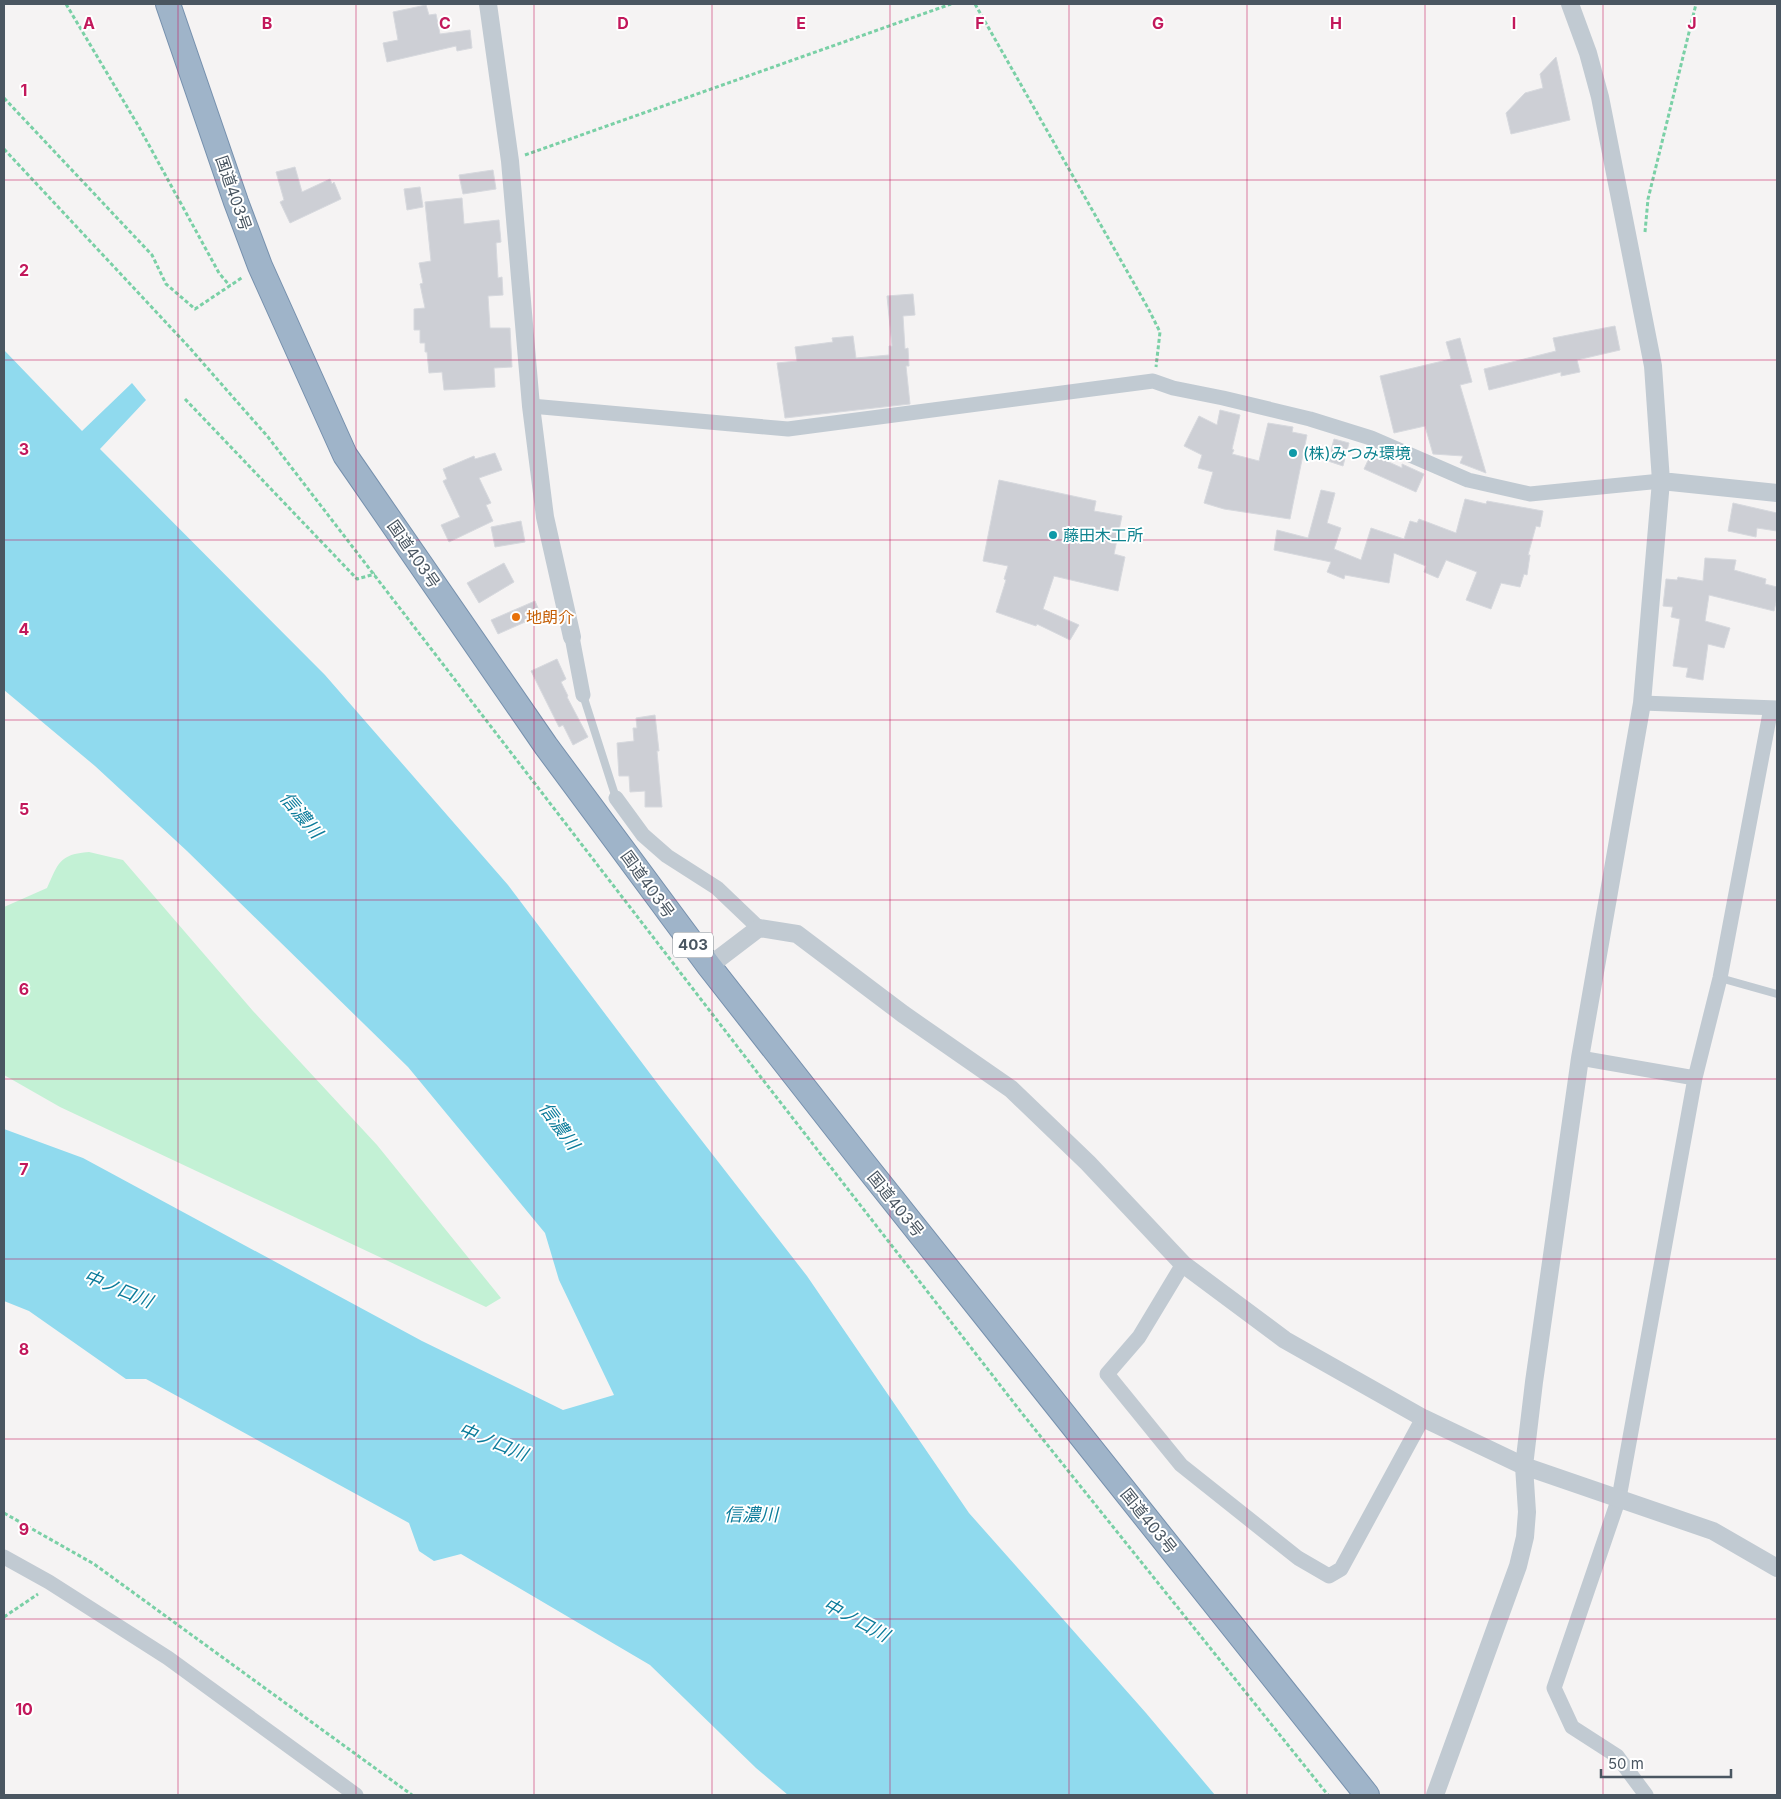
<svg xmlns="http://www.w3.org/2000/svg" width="1781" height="1799" viewBox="0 0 1781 1799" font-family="Inter,'Noto Sans JP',sans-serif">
<rect width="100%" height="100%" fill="#f5f3f3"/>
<path fill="#c3f1d5" d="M89 852 123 860 253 1011 377 1145 501 1298 486 1307 60 1107 4 1075V907L47 888C58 864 59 854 89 852Z"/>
<path fill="#90daee" d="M4 350 82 431 132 383 146 400 100 449 325 675 508 885 664 1092 807 1276 969 1513 1146 1713 1215 1795H788L756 1768 650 1665 461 1554 434 1561 419 1551 409 1523 146 1379H126L29 1311 4 1301V1129L83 1158 422 1341 563 1410 614 1395 559 1280 545 1233 408 1067 187 851 95 766 4 690Z"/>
<path fill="#cdcfd5" stroke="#d7d9de" d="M426 5 429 15 436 14 440 34 470 30 472 48 457 51 456 46 387 62 383 43 398 40 393 12Z
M1556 57 1570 120 1511 134 1506 113 1525 93 1543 88 1540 74Z
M295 167 302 192 330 179 332 184 334 182 341 199 290 223 280 202 284 200 276 172Z
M493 170 496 189 463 194 459 175Z
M420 187 423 207 407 210 404 189Z
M462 198 464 224 499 220 501 242 496 243 498 278 502 277 503 295 488 296 490 328H510L512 367 494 368 495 387 444 390 442 372 429 373 427 352H425V343H420V330H414V309L425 308 420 284 423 283 419 263 431 261 425 202Z
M913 294 915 315 903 316 905 349 908 348 909 366H906L910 404 785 418 777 363 797 361 795 347 833 342 832 338 853 336 856 358 889 355V346H892L887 296Z
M1615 326 1620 350 1577 360 1580 372 1561 376V372L1489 390 1484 369 1556 351 1553 338Z
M1460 338 1472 382 1460 385 1486 473 1460 463 1463 456 1433 454 1425 426 1394 433 1380 376 1451 359 1446 342Z
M1220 410 1240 415 1232 449 1234 450 1232 454 1259 461 1268 423 1293 427 1292 432 1307 435 1290 519 1224 509 1204 503 1213 472 1198 468 1202 455 1184 446 1199 416 1217 425Z
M1334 439 1349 443 1343 466 1328 461Z
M495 453 502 470 479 478 491 503 486 505 493 521 449 542 441 525 460 517 443 481 447 479 443 469 474 456 475 459Z
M1371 454 1402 468V464L1424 474 1416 492 1364 469Z
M999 480 1096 501 1094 511 1122 516 1114 554 1125 557 1118 591 1054 576 1043 609 1079 625 1070 640 1037 624 1036 626 996 612 1006 580 1004 579 1008 566 983 561Z
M1321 490 1335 493 1327 523 1341 528 1334 549 1361 560 1371 528 1404 539 1410 521 1417 523 1419 519 1456 533 1465 499 1486 504 1487 501 1543 511 1540 527 1536 526 1528 555H1530L1527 575 1524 574 1520 587 1501 583 1491 609 1466 600 1477 572 1446 560 1438 578 1424 572 1426 566 1394 553 1389 583 1345 575 1344 579 1327 572 1331 562 1274 550 1277 530 1308 538Z
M1733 503 1777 513V531L1757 528 1756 537 1728 531Z
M521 521 525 542 495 547 491 527Z
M1705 558 1736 560 1734 570 1766 579 1765 584 1777 587V598L1774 611 1709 595 1705 621 1730 628 1724 648 1708 644 1703 680 1686 677 1688 668 1673 666 1680 619 1671 617 1673 607 1663 606 1666 579 1677 580 1678 577 1703 581Z
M504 563 514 582 479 603 467 583Z
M535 601 541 615 498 634 491 620Z
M557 659 566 679 561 682 568 696 567 697 588 737 573 745 563 725 559 727 531 671Z
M655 715 659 751H657L662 807H645V791L630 792 629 776H619L617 743 634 741 633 728H637L636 718Z"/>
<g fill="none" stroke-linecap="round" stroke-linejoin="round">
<g stroke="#7690ad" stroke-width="26">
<path id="trunk" d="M168 4 236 202 260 266 345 455 546 746 709 966 862 1161 1367 1795"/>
</g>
<path stroke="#7ad0a6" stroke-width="3" stroke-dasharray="4 2.5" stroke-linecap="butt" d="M66 4 139 127 219 273 230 286
M975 4 1148 308 1160 332 1156 367
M4 98 152 255 166 284 195 309 243 277
M4 149 188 346 268 437 760 1076 1021 1412 1328 1795
M525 155 951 4
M1645 232 1648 199 1696 4
M185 399 357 579 375 574
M4 1513 94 1564 412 1795
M4 1617 38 1594"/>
<path stroke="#c1cad2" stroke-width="8" d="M583 695 616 798
M1720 978 1777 994"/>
<path stroke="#c1cad2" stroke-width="15" d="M531 406 788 429 1153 381 1173 388 1223 398 1310 419 1371 438 1468 480 1530 494 1661 481
M572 637 583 695
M1642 703 1777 708
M616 798 643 835 667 856 717 888 759 928
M1580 1058 1695 1078
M1183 1264 1139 1337 1107 1374 1181 1465 1298 1558 1329 1576 1341 1569 1423 1418
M4 1557 49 1582 168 1658 356 1795
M1646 1795 1617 1756 1572 1727 1554 1688 1619 1498 1695 1078 1720 978 1771 708"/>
<path stroke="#c1cad2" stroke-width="18" d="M488 4 510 161 531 406 545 517 572 637
M1661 481 1777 493
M709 966 759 928 797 934 903 1014 1011 1089 1088 1163 1183 1264 1285 1340 1423 1418 1524 1466 1713 1531 1777 1568
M1435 1795 1518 1566 1525 1537 1527 1512 1524 1466 1534 1382 1580 1058 1642 703 1661 481 1653 366 1600 97 1588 53 1570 4"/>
<use href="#trunk" stroke="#9fb4c9" stroke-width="24"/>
</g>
<path fill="none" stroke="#c2185b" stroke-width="1" stroke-opacity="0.55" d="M178 4V1795M356 4V1795M534 4V1795M712 4V1795M890 4V1795M1069 4V1795M1247 4V1795M1425 4V1795M1603 4V1795M4 180H1777M4 360H1777M4 540H1777M4 720H1777M4 900H1777M4 1079H1777M4 1259H1777M4 1439H1777M4 1619H1777"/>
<g fill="#0f9aa8" stroke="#fff" stroke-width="2">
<circle cx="1293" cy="453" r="5"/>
<circle cx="1053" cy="535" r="5"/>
</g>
<circle fill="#e8710a" stroke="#fff" stroke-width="2" cx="516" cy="617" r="5"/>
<g text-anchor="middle" stroke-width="4" stroke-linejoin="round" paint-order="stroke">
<rect fill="#fff" stroke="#808990" stroke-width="1" x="673" y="932.5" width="40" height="25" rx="4"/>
<g font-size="15" font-weight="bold" fill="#4a5661">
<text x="693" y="950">403</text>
</g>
<g font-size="16" fill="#4a5661" stroke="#fff">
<text transform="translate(234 193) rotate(71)" y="6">国道403号</text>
<text transform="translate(414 554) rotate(55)" y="6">国道403号</text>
<text transform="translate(648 884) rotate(54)" y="6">国道403号</text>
<text transform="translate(896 1204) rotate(51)" y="6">国道403号</text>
<text transform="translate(1149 1521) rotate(51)" y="6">国道403号</text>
</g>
<g font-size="16" fill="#0d838f" stroke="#fff" text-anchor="start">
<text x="1303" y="459">(株)みつみ環境</text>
<text x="1063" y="541">藤田木工所</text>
</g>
<g font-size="16" fill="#c56008" stroke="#fff" text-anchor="start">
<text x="526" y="623">地朗介</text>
</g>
<g font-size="18" font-style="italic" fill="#0c7c9b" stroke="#fff">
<text transform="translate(301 815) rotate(50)" y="6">信濃川</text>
<text transform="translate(559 1126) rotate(54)" y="6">信濃川</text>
<text transform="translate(118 1289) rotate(22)" y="6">中ノ口川</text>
<text transform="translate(493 1442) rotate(22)" y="6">中ノ口川</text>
<text x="751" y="1521">信濃川</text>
<text transform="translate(856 1620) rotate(28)" y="6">中ノ口川</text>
</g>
</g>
<g font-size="16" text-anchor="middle" font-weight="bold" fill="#c2185b" stroke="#fff" stroke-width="4" stroke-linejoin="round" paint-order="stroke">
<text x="89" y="29">A</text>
<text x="267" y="29">B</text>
<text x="445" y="29">C</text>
<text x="623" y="29">D</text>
<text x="801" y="29">E</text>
<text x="980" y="29">F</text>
<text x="1158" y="29">G</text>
<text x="1336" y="29">H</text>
<text x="1514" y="29">I</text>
<text x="1692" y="29">J</text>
<text x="24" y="96">1</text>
<text x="24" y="276">2</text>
<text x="24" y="455">3</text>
<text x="24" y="635">4</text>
<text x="24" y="815">5</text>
<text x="24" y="995">6</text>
<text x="24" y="1175">7</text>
<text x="24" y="1355">8</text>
<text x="24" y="1535">9</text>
<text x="24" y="1715">10</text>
</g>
<rect width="1781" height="1799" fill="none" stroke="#4a5661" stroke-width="10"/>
<path d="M1601 1769v8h130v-8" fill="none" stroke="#4a5661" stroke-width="2.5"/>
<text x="1608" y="1769" font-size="15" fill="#4a5661" stroke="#ffffff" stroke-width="4" paint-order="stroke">50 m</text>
</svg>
